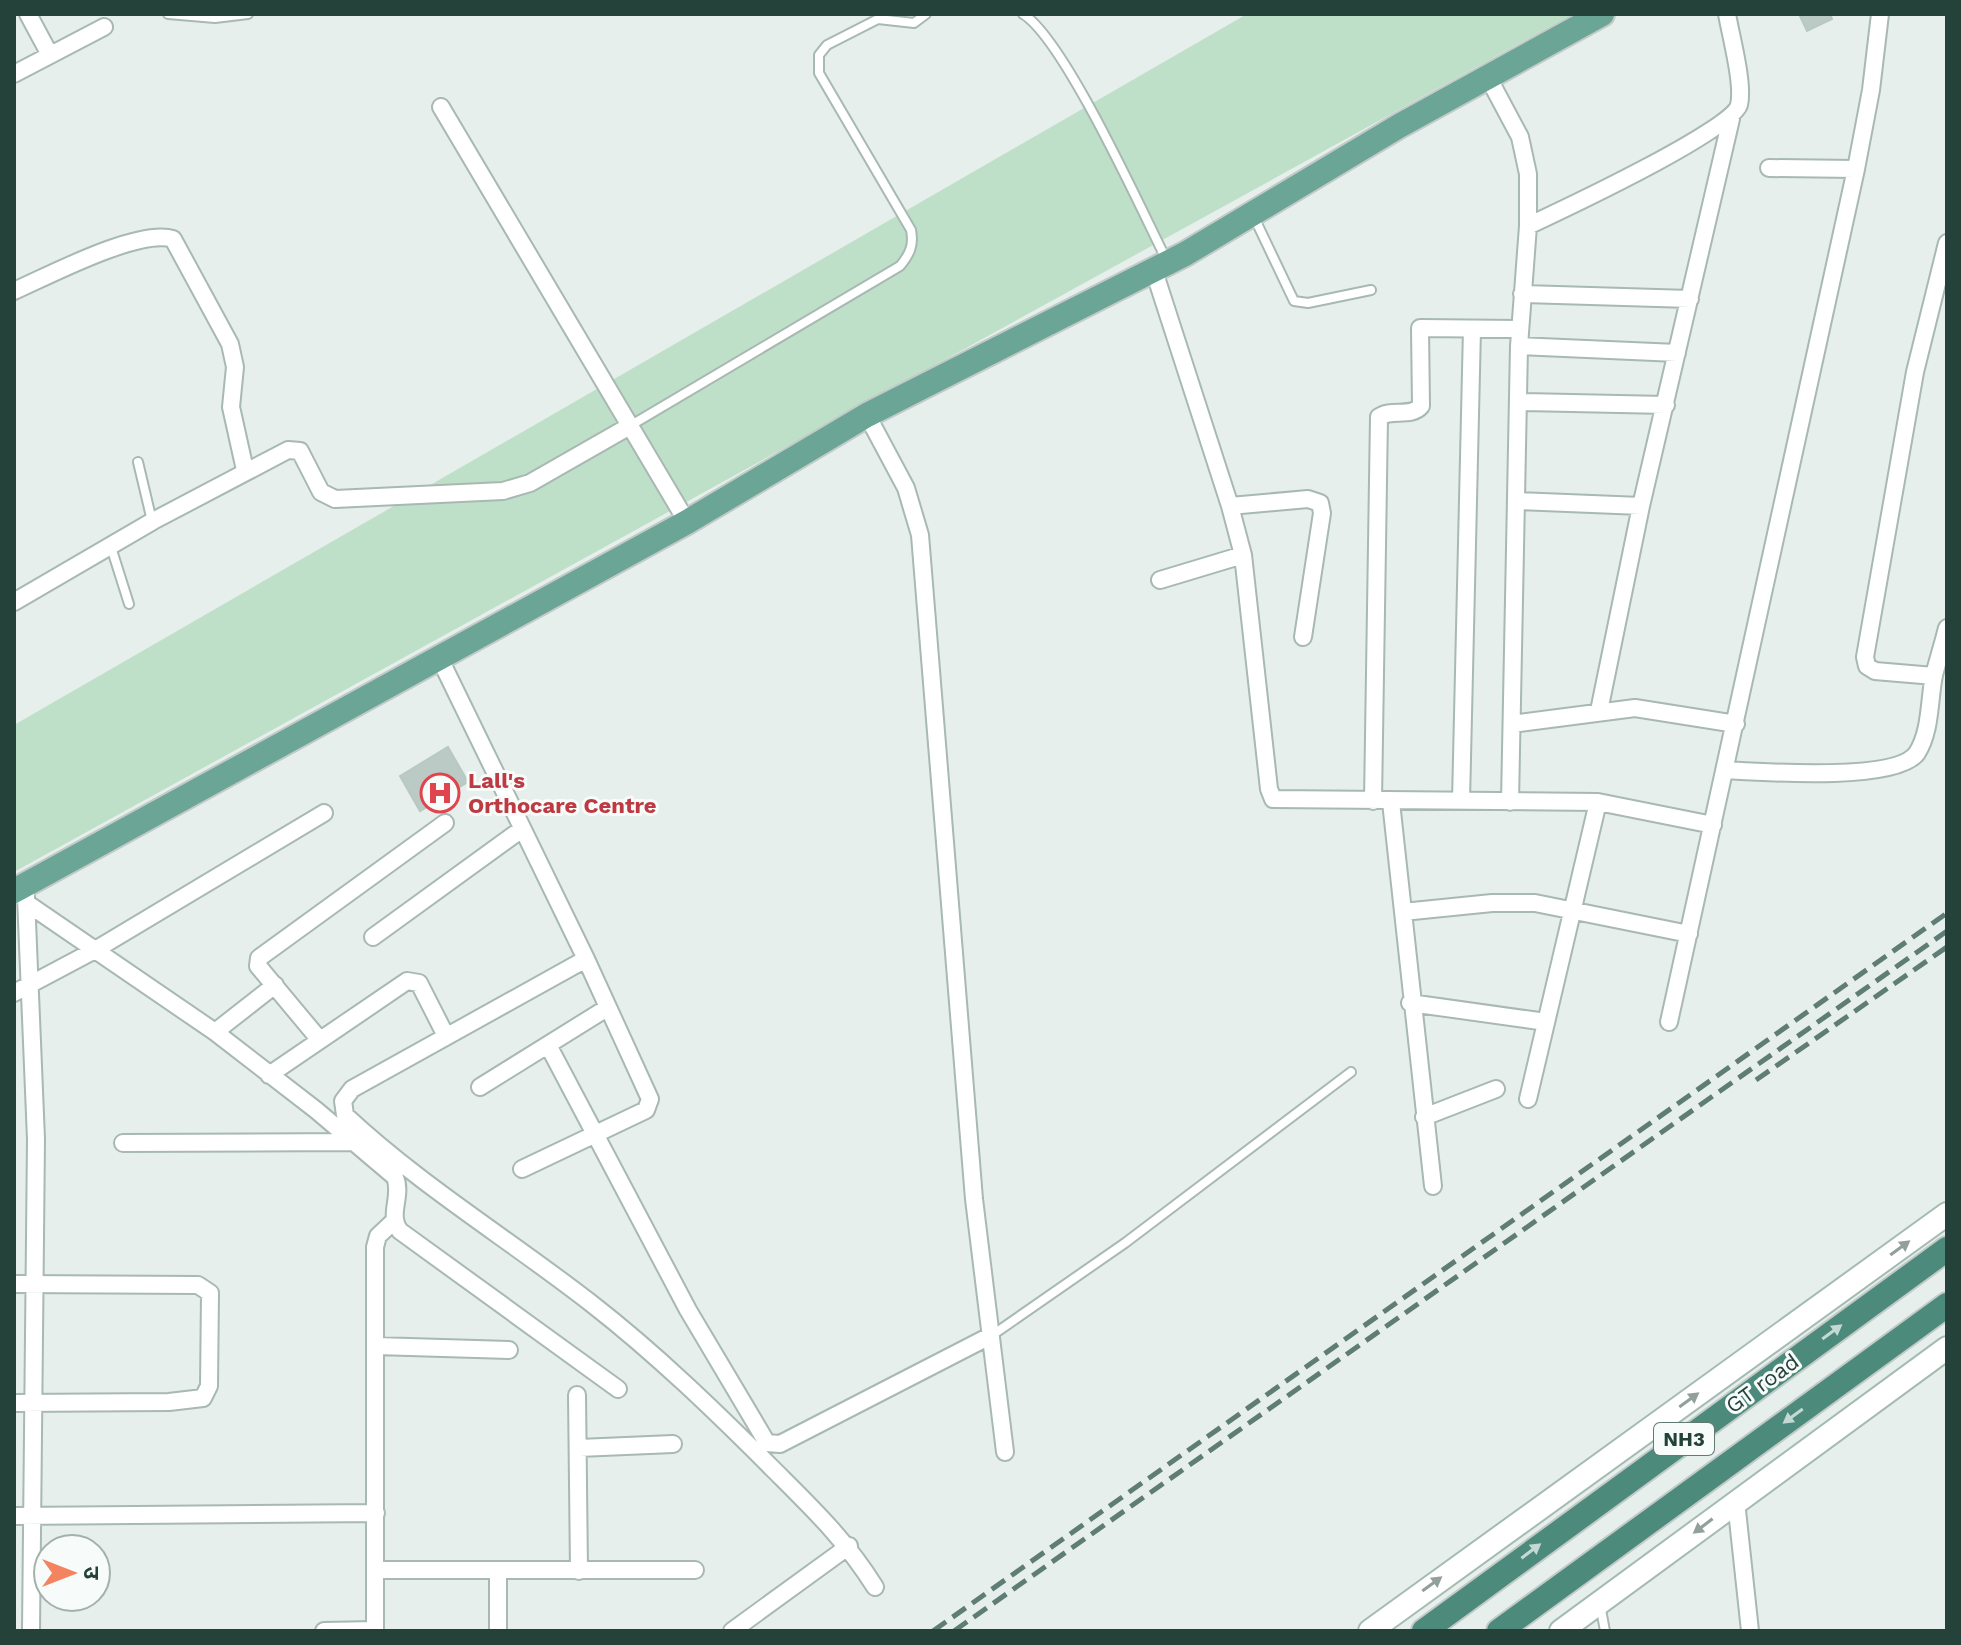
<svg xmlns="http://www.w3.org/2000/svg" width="1961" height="1645" viewBox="0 0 1961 1645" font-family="'Work Sans','Noto Sans Devanagari',sans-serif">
<rect width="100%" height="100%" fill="#e6efeb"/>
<path fill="#bfe0c8" d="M1247 14H1573L14 872V725Z"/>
<path fill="#bbcac4" stroke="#b8c9c2" stroke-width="2" d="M1799 14H1830L1832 19 1807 31Z
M448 747 468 782 420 811 400 776Z"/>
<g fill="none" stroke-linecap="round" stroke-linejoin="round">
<g stroke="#a8b8b2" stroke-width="12">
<path id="service" d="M168 14 215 18 248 14
M1023 14C1064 39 1141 209 1166 259
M1253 215 1294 301 1308 303 1371 290
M628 427 900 266C910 254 914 245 911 230L819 73V55L827 45 878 19 914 23 926 14
M138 462 152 521
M111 547 129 604
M991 1336 1125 1243 1351 1072
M1600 1604 1605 1631"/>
</g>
<g stroke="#a8b8b2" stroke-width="20">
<path id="minor" d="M28 14 50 55
M14 74 104 27
M1488 77 1520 137 1528 174V226L1519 346 1510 802
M441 107 687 522
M1769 168 1856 169
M1528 226C1560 211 1733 130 1739 105 1744 84 1731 37 1727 14
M1154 271 1230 506 1308 499 1320 503 1322 513 1303 637
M14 291C48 276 139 228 173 239L230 344 235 367 231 407 245 470
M1522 294 1690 299
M1519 346 1677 353
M1518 402 1666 405
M867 415 906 488 920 535 974 1199 1005 1452
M1517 501 1641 506
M1230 506 1243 555 1269 789 1273 799 1598 802 1713 825
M1160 580 1243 555
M14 602 153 521 288 450 300 451 321 492 335 499 503 491 530 483 628 427
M439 657 586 959 650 1099 646 1110 522 1169
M1934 676 1875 671 1867 666 1865 657 1915 372 1947 243
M1599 711 1641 506 1731 119
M1512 724 1635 708 1736 724
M1726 770C1761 772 1897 782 1917 753 1931 731 1929 700 1934 675 1938 660 1943 644 1947 628
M1373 801 1379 417C1391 408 1411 418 1421 406L1420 328 1519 329
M1461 801 1472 329
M1391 802 1433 1186
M26 897 36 1139 31 1631
M28 904 215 1032 316 1110 395 1177C403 1196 387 1215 400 1231L618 1389
M1403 912 1492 903H1535L1689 934
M373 937 522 829
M586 959 352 1089 343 1101 345 1115C421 1186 510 1240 592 1304 655 1353 715 1411 772 1468 811 1507 845 1539 875 1587
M14 993 95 950 324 813
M1410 1003 1546 1022
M1669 1022 1856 169 1871 90 1880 14
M215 1032 275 985
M319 1039 258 966 259 958 445 823
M548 1045 688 1310 767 1443 780 1444 990 1336
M269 1075 407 981 419 983 446 1036
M480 1087 607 1008
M1528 1099 1598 802
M1424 1117 1496 1089
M123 1143 354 1142
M14 1284 198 1285 210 1293 209 1386 203 1398 169 1402 14 1403
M376 1346 509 1350
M577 1395 579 1571
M579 1448 673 1444
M1736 1501 1750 1631
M14 1516 376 1513
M376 1570H695
M498 1571V1631
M324 1631 375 1630
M375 1631V1247L378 1236 394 1221
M732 1631 849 1546"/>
</g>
<g stroke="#a4bbb3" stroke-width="26">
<path id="secondary" d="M1370 1631 1947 1214
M1561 1631 1947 1348"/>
</g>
<g stroke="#c2cac8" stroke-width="28">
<path id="primary" d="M14 891 687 522 867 415 1185 254 1399 126 1602 14"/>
</g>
<g stroke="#c2cac8" stroke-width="28">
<path id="trunk" d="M1424 1631 1947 1249
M1499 1631 1947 1305"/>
</g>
<use href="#service" stroke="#fff" stroke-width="8"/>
<use href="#minor" stroke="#fff" stroke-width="16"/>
<use href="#secondary" stroke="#fff" stroke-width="22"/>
<use href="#primary" stroke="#6aa596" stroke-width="24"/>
<use href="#trunk" stroke="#4c8a7c" stroke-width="24"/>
<path stroke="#5f7d75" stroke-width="5" stroke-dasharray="16 8" stroke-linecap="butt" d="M1756 1080 1947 947
M933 1631 1947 913
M954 1631 1947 931"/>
</g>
<defs><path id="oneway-solid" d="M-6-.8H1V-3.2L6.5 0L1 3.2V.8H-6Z" transform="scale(2)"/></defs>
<g fill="#92a09c">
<use href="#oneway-solid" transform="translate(1900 1248) rotate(-36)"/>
<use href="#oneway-solid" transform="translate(1689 1400) rotate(-36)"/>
<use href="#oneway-solid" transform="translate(1703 1526) rotate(143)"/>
<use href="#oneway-solid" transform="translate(1432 1584) rotate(-36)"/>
</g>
<g fill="#c4d9d4">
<use href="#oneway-solid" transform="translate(1832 1332) rotate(-36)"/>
<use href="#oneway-solid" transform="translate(1793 1416) rotate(144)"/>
<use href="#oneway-solid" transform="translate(1531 1551) rotate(-37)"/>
</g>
<defs>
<g id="hospital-ring" transform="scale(2)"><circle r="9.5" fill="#f7fbf9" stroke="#e0444e" stroke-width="1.5"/><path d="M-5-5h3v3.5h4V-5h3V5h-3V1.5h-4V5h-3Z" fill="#e0444e"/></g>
</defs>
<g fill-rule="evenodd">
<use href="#hospital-ring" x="440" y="793"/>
</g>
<g text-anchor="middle" stroke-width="6" stroke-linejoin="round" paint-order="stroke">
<rect fill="#f7fbf9" stroke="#637a73" stroke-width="2" x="1654" y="1423" width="60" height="32" rx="6"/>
<g font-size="20" font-weight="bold" fill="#24423a">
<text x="1684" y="1446">NH3</text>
</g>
<g font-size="22" font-weight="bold" fill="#be3a42" stroke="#f7fbf9" text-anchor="start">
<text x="468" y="788">Lall's<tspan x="468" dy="25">Orthocare Centre</tspan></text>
</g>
<g font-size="22" fill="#24423a" stroke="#f7fbf9">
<text transform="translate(1762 1383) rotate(-36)" y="8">GT road</text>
</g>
</g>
<rect width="1961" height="1645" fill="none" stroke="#24423a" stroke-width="32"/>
<g transform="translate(72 1573) rotate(90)"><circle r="38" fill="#f7fbf9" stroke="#a3b1ad" stroke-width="2"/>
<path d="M0-6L14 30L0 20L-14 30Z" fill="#f4845f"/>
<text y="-12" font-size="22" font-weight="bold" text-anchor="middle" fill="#24423a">उ</text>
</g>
</svg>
